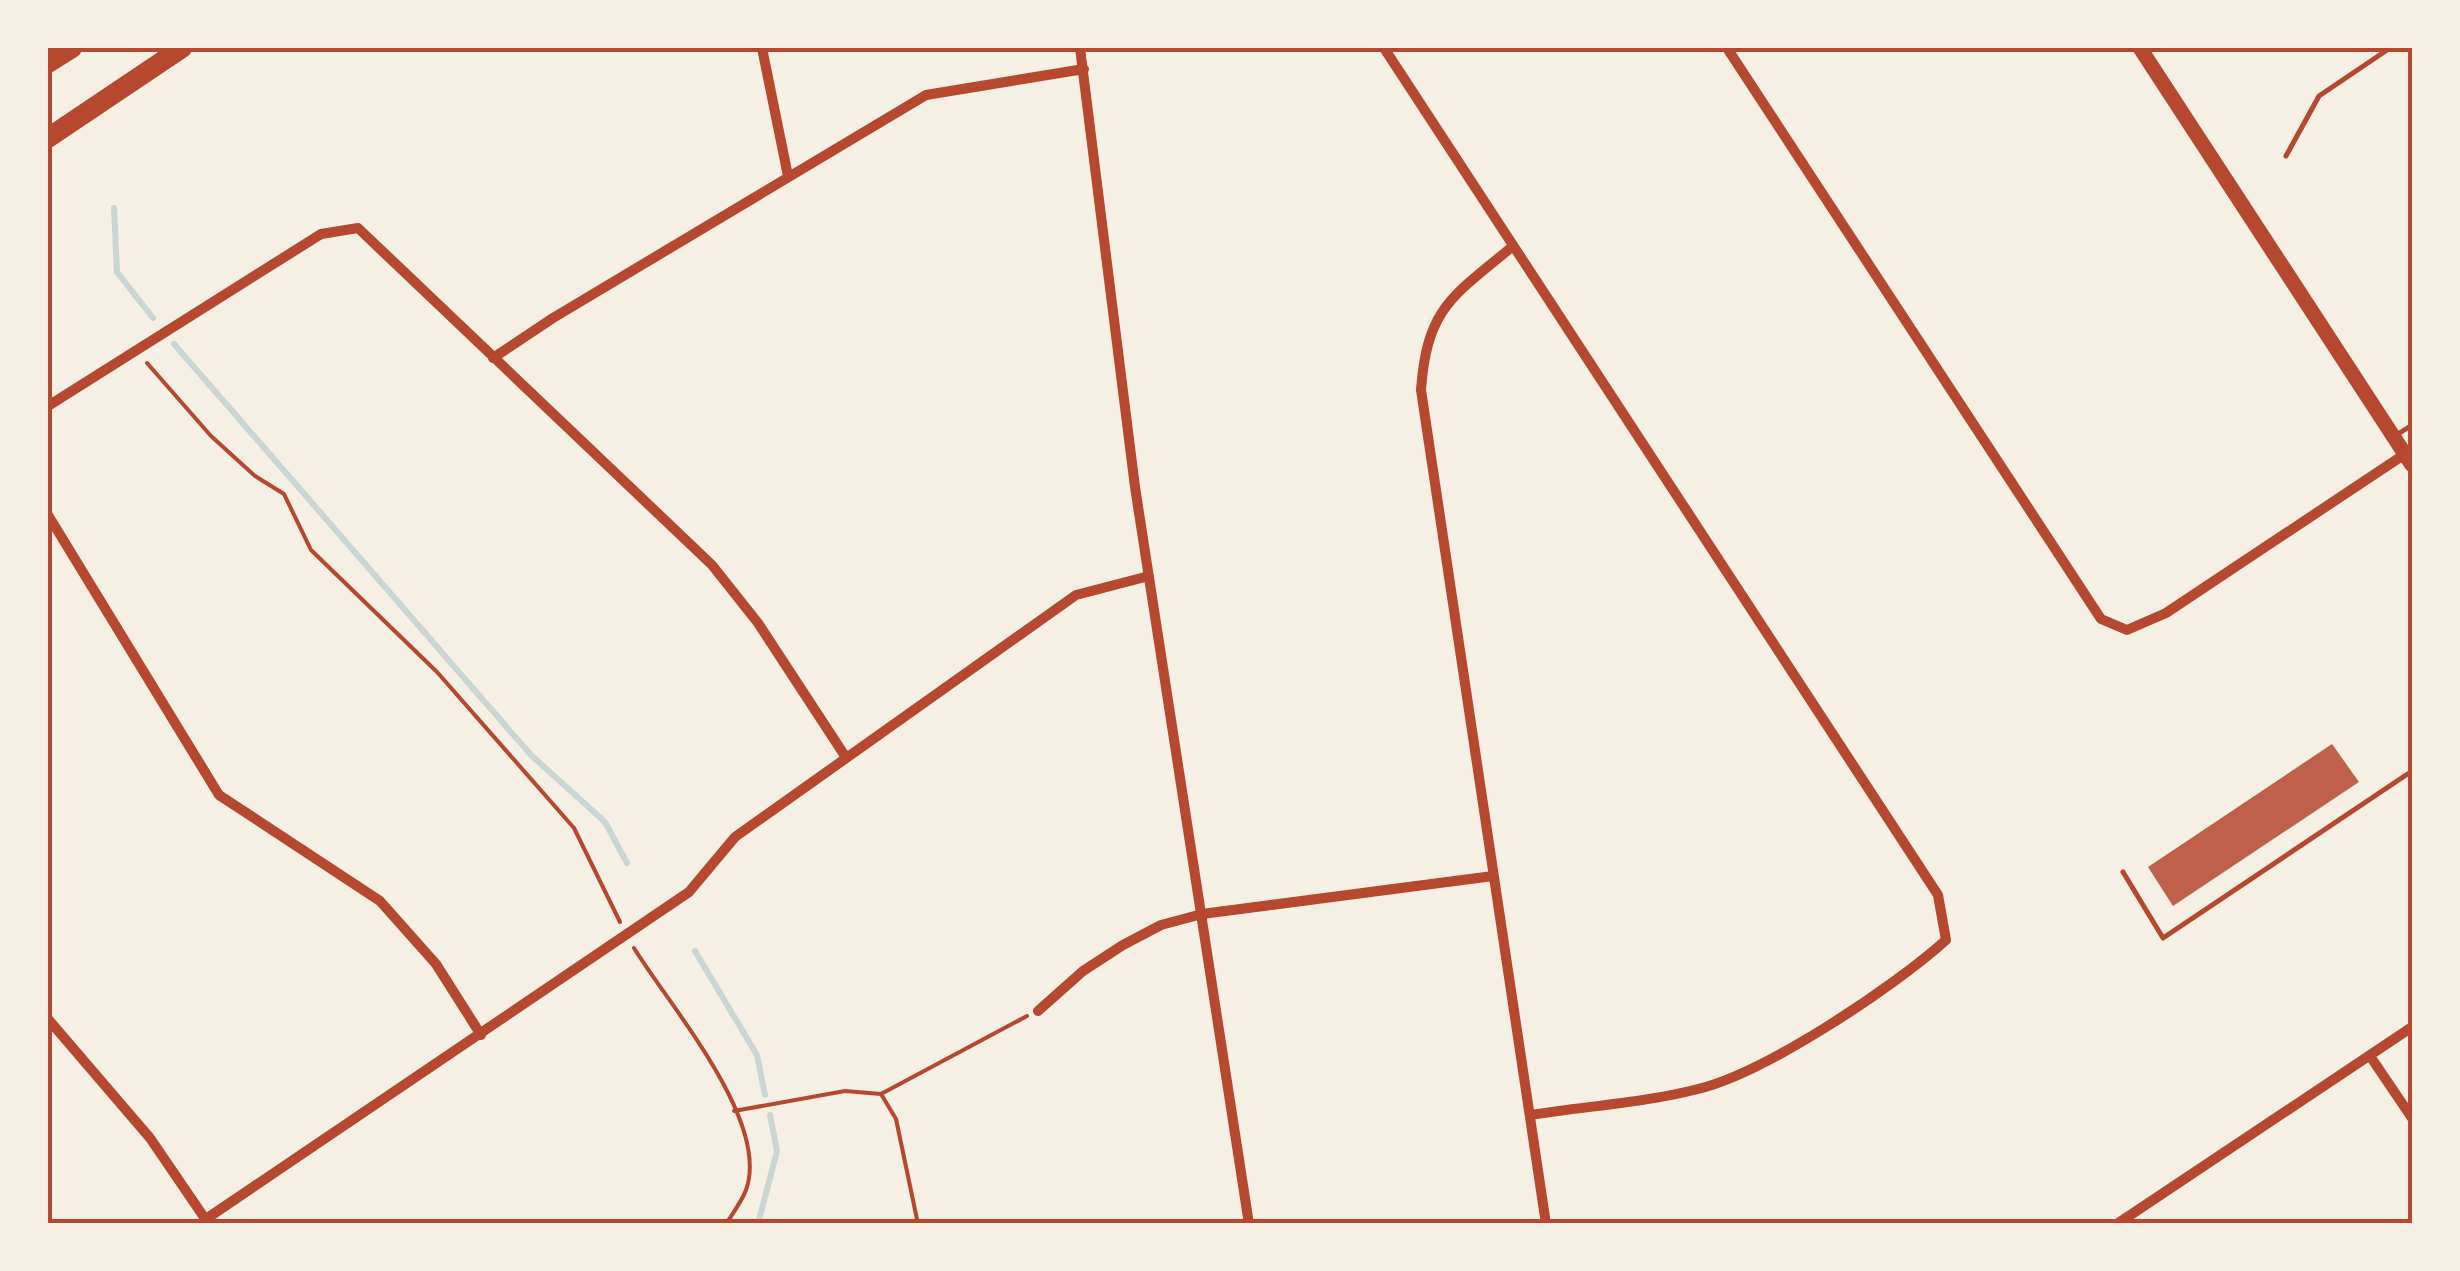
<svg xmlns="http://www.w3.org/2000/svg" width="2460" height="1271" viewBox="0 0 2460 1271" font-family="'DejaVu Sans',sans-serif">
<rect width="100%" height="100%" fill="#f6efe4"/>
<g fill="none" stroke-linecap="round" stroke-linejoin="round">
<path stroke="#c9d6d2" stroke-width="6" d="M114 208 117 272 153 318
M174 344 531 755 605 822 627 863
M695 951 757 1055 765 1095
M758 1224 777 1151 770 1115"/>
</g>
<path fill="#bf614a" d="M2332 744 2359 782 2173 906 2148 867Z"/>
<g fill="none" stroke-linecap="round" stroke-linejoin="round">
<path stroke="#b5482f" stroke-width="4" d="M147 363 211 436 255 476 284 494 311 550 437 672 574 828 620 922
M634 948C668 1004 771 1121 746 1190 742 1201 733 1213 726 1224
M881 1094 1027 1016
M734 1111 845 1091 881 1094 896 1119 918 1224"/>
<path stroke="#b5482f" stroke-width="5" d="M2286 156 2319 96 2390 48
M2398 434 2412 425
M2123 872 2163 938 2412 771"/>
<path stroke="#b5482f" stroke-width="10" d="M762 48 788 176
M1080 48 1135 487 1249 1224
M1384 48 1938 895 1946 940C1894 987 1765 1073 1698 1089 1644 1103 1586 1106 1531 1115
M1727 48 2101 619 2127 630 2166 613 2405 454
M1513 246C1453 296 1427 307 1421 390L1546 1224
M493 358 553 318 926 95 1084 69
M48 406 321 234 358 228 712 565 758 623 845 756
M48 515 219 795 380 901 436 964 481 1035
M1038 1011 1083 971 1123 945 1161 925 1202 914 1493 876
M48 1019 150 1138 208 1223
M2370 1056 2412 1118
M206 1219 689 892 735 837 1076 595 1149 576
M2117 1224 2412 1027"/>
<path stroke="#b5482f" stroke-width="15" d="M2140 48 2412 465"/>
<path stroke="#b5482f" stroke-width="20" d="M48 63 72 48
M48 138 182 48"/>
</g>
<rect width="2460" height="1271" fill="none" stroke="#f6efe4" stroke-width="100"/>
<rect x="50" y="50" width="2360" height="1171" fill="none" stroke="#b5482f" stroke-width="4"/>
</svg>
